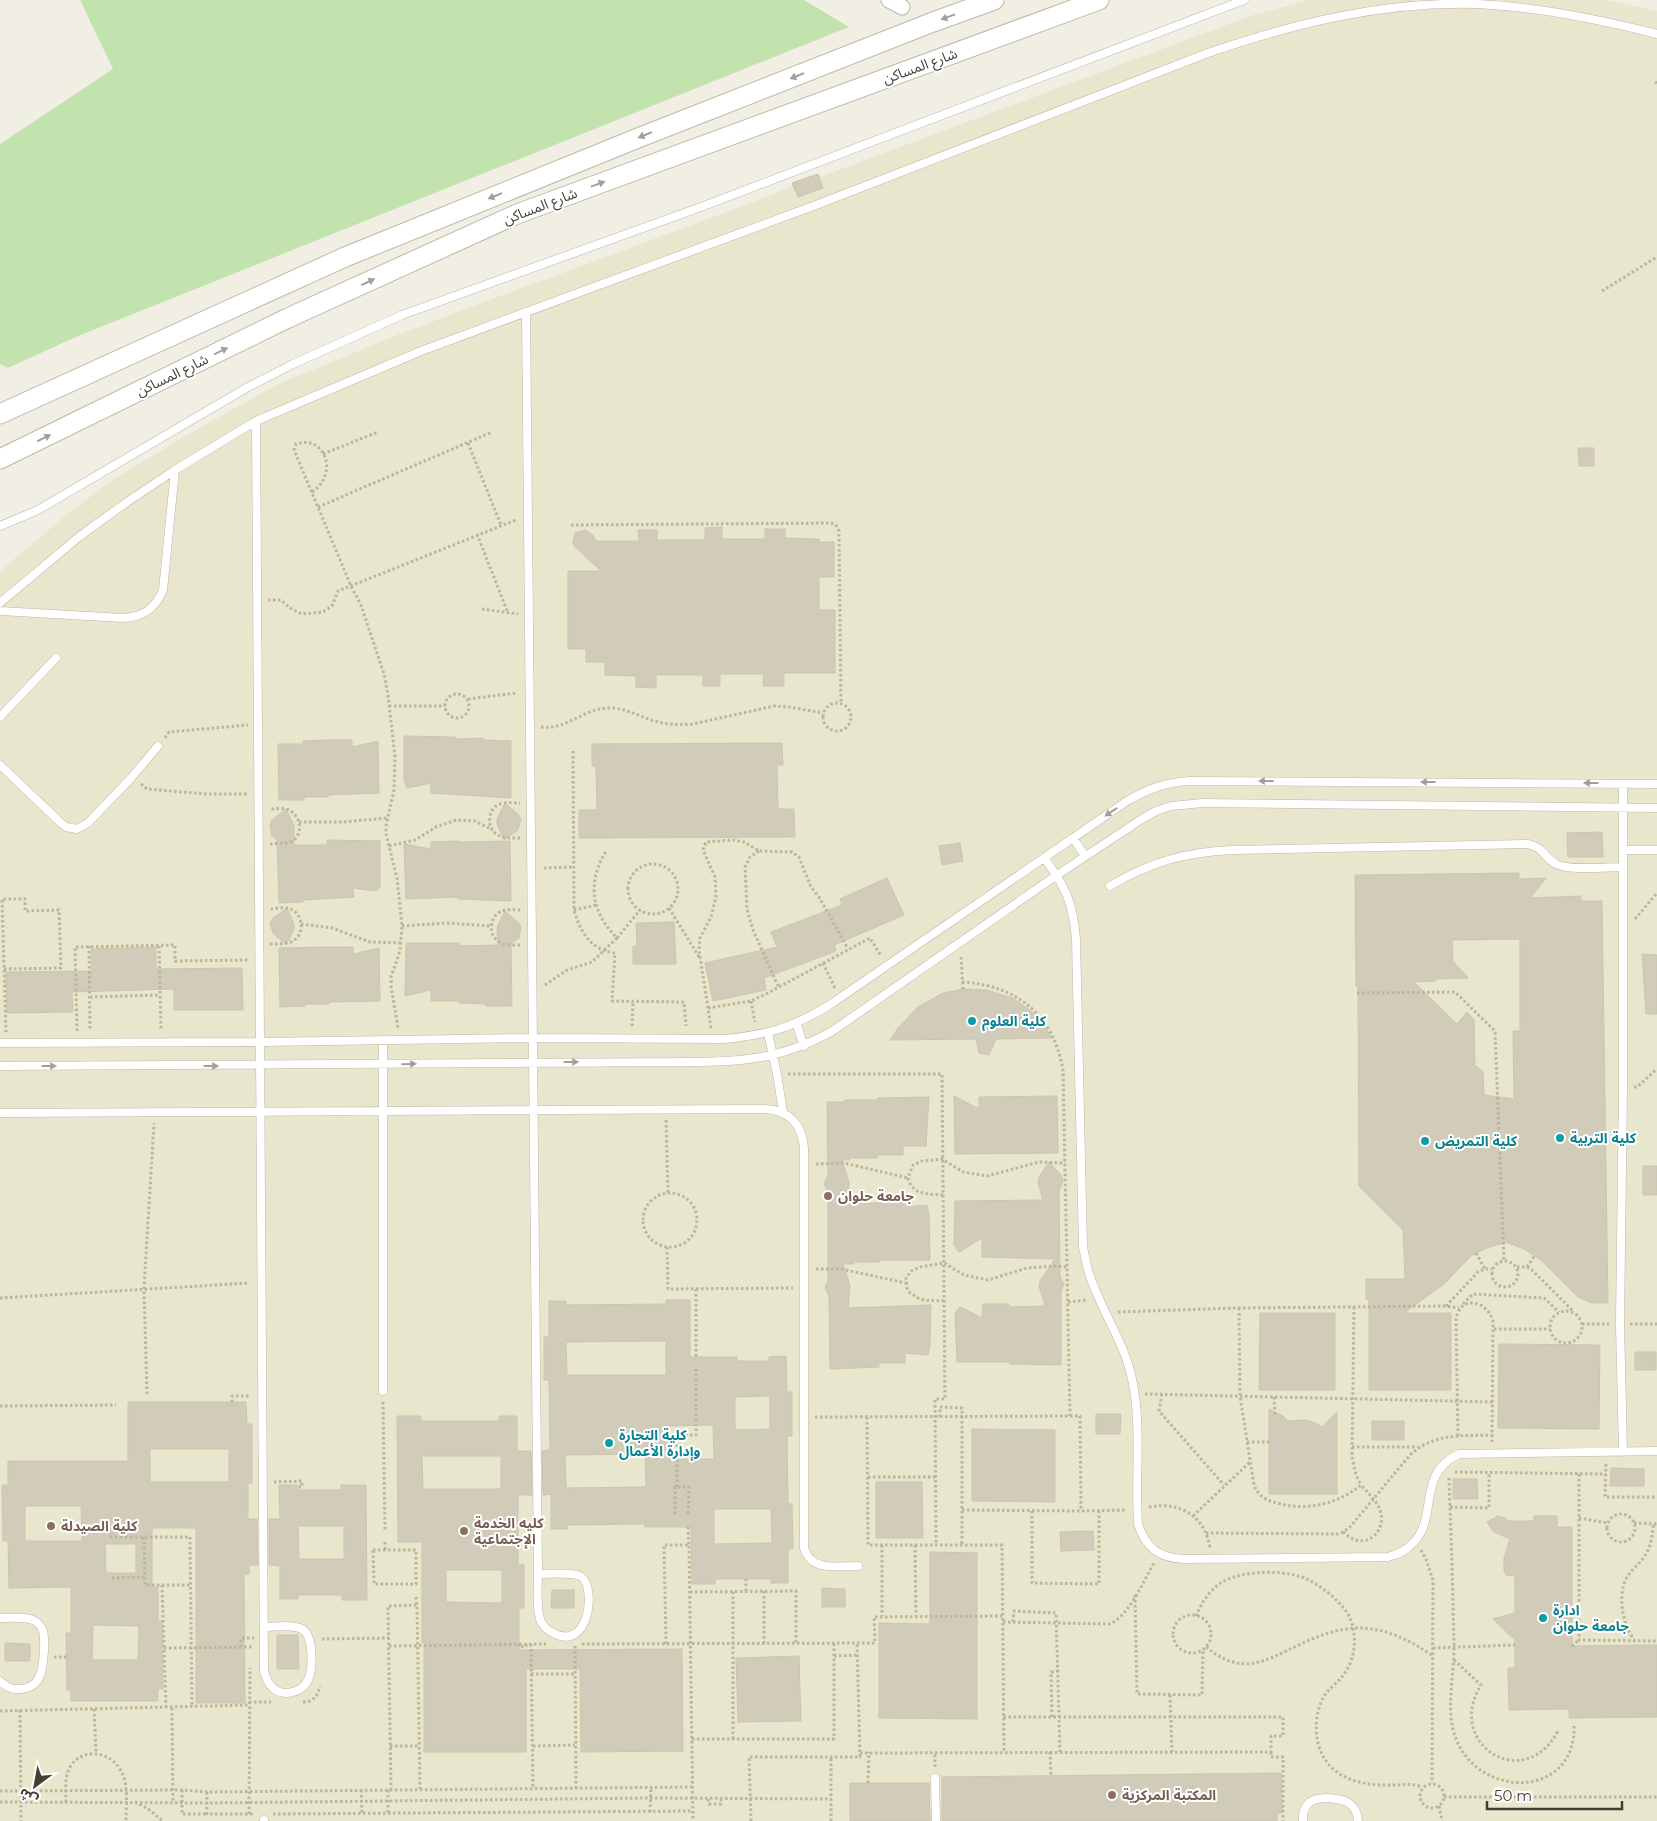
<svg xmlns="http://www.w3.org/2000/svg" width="1657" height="1821" viewBox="0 0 1657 1821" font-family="Montserrat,'Noto Sans Arabic',sans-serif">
<rect width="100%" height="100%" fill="#f1efe3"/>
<path fill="#e9e6ce" d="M1309 0H1608L1657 11V1821H0V571L70 512 114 479 182 438 276 385 392 337 468 308 748 204 793 186 792 183 818 174 820 177 1253 15Z"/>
<path fill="#c2e3ae" d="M80 0H804L849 27 78 336 8 368 0 364V144L113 69Z"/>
<path fill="#d1ccba" stroke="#ccc5ad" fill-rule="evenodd" d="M818 174 823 188 798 197 792 183Z
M1578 448H1594V466H1579Z
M722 527V539H765V529H785V538L819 539V542H834V577H819V610H835V673H784V686H763L764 674H720V686H703V675H656V688L636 687V676L605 675V662H586V649H568V571H601L575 547 573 543 575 533 585 530 593 535 596 541H639L638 530H657V540H705V528Z
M404 736 455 737 456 739 483 738V740L511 741V798L431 793V783L407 788 404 781Z
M328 740H352V747L378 741 379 793 328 795V797H304V800H279L278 744H303V741Z
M782 743 783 765H777L778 809H794L795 837 579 838V810H597L596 766H592V744Z
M505 803 518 814 521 819 518 830 504 840 497 824V819Z
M286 809 294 826V845H327V840L380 841V887L377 890 374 891 353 888 354 897 303 900V902L279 903 277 839 272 836 270 825 272 820Z
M1602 832 1603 857H1568L1567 833Z
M458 841V842L510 841 511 901 458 899 457 897 406 899 404 844 431 849V842Z
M960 843 963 861 942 865 939 846Z
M1519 873V879L1546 878 1530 898 1581 896V901H1602L1608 1303H1592L1578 1297 1541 1260 1524 1249 1506 1242 1487 1248 1472 1255 1444 1284 1404 1313H1451V1390H1369V1299H1366V1279H1405L1403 1230 1359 1186 1358 986H1356L1355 875ZM1520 939V1031H1513L1514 1099 1484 1095 1483 1072 1475 1065 1474 1020 1467 1012 1457 1024 1414 982 1436 981V979L1468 978 1453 961 1452 940Z
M887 878 904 915 834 945 836 951 764 978 766 990 713 1001 705 963 777 947 771 932 842 905 840 899Z
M287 908 294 924V929L286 945 273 933 270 923 273 918Z
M505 911 519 923 521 927 519 938 511 943 512 1006H486V1004L459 1003V1001H431V990L405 996 406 943H459V946L498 945 497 927Z
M674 922 676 964H633V946H637L636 923Z
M156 947V969L242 968 243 1010H174V989L72 992 73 1012 7 1013 6 972 92 971 91 949Z
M329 947H353V954L379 948 380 1001 329 1002V1004H305V1006L280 1007 279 948Z
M1642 954 1657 955V1014H1646Z
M963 989 986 990 1013 998 1036 1015 1052 1038 996 1039 989 1055 979 1053 976 1039 890 1040 898 1028 918 1007 943 993Z
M954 1096 979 1109V1097L1057 1096 1058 1153 955 1154Z
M929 1097 926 1146H903V1155H877V1158H850V1160H842L849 1182 847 1204 905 1202V1207L927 1205 929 1214 930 1260H879V1262H854V1264H843L850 1286 848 1308 931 1305 930 1346 928 1355 905 1353V1363H879V1367L830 1369 829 1296 825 1288 828 1280V1192L824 1184 828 1175 827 1102H845V1100H877L878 1098Z
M1049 1162 1061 1175 1063 1181 1059 1191 1060 1277 1064 1284 1061 1292V1365L1010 1364V1362H957L955 1313 960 1307 982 1318 983 1304H1009V1307L1045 1306 1039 1286 1040 1281 1055 1259 982 1257V1238L959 1252 954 1245 955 1201 1043 1200 1038 1183 1039 1177Z
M1643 1166H1657V1195H1643Z
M666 1300H690V1357H737V1361H769V1357L786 1356 787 1392H792V1436H787L788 1504H792L793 1549H788V1583H771V1579H715V1584H692L691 1527H645V1524L567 1525V1529H551V1494L543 1495 542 1451 550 1450 549 1380H544V1337H549V1301H566V1305L666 1304ZM666 1341V1375H567L566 1342ZM770 1396V1429L735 1430V1397ZM713 1425 714 1459H669L668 1426ZM645 1454 646 1487 566 1488 565 1455ZM714 1509H771L772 1543 714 1544Z
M1260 1313H1335V1390H1259Z
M1499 1344 1600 1345 1599 1429 1498 1428Z
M1635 1352H1656V1370H1635Z
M128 1402H246L247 1424H252V1483H248V1519H257L258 1565H249V1574H244L245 1703H196V1528H152V1587H158V1621H162L163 1689H158V1701H71V1690H67L66 1633H71V1587L9 1588 8 1541H3L2 1485H8V1461H128ZM150 1449H229V1482H150ZM25 1506H81L82 1541H25ZM105 1544H136V1573H106ZM93 1625 139 1626 138 1660H92Z
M1269 1409 1283 1416 1287 1421 1304 1420 1313 1422 1322 1427 1337 1412V1494H1269Z
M1096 1414H1121L1120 1434H1096Z
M397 1416H421V1421H499V1416H517V1451H531L532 1495H518V1565L524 1564V1608H519V1650L682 1649 683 1751 581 1752 580 1669H526V1752H424V1643H422V1542H398ZM422 1456H501V1489H423ZM446 1570H502V1603L446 1602Z
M1372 1421H1404V1440H1372Z
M972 1429 1055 1430V1502L972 1501Z
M1611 1468 1644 1469V1486H1610Z
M1453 1479H1477L1478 1499H1453Z
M876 1482H922L923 1538H876Z
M279 1485H297V1490H341V1485H366L367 1600H342V1595H298V1599H280V1566L269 1565V1519H280ZM298 1526H344V1559H299Z
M1498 1516 1505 1518 1508 1521H1534V1516H1557V1527H1572V1646L1657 1645V1717L1569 1718V1709L1509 1710 1508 1668H1515V1640L1493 1619 1515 1613V1576L1506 1575 1504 1570V1558L1510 1539 1494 1532 1487 1522Z
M1093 1531 1094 1550 1061 1551 1060 1532Z
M930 1552 977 1553V1719L879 1718V1623L930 1624Z
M822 1588 845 1589V1607H822Z
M552 1590H574V1608H551Z
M277 1635H298L299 1669H277Z
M5 1643 30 1644V1661H5Z
M799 1656 801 1721 738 1722 736 1658Z
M1281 1773 1282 1813H1277V1821H942V1777Z
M850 1783H929L930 1821H850Z"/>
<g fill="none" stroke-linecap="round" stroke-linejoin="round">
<g stroke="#bbb8a7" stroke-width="9">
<path id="service" d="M526 312 538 1574C538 1588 536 1605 540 1619 542 1625 547 1630 553 1633 590 1653 597 1584 580 1576 571 1572 549 1574 538 1574
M256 421 264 1671C266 1677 267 1683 273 1688 283 1697 302 1693 308 1680 313 1669 314 1636 302 1629 293 1624 275 1627 264 1627
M0 526 38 510 248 387 293 364 402 315 701 207 1244 0
M0 603 80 536 127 502 175 470 256 421 421 351 816 205 1208 53C1295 23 1385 1 1478 4 1539 7 1598 19 1657 34
M0 611 123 618C143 617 155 609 163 590L175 470
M0 717 56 658
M0 765 61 823 66 827 77 829 88 823 132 777 158 746
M1073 838 1085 856
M1623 850H1657
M1044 858C1066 887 1073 903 1076 939L1083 1247C1085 1255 1086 1263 1088 1270 1099 1308 1124 1340 1132 1379 1142 1423 1135 1478 1138 1524 1146 1548 1159 1558 1184 1559L1388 1557C1393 1555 1399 1554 1403 1551 1445 1526 1411 1476 1459 1454L1657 1451
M1110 886C1150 862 1186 852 1232 850L1528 844C1543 847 1544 857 1556 864 1567 871 1608 867 1623 867
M796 1023 804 1046
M768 1033 777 1074 783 1112
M383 1040V1391
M0 1043 261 1042 533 1038 724 1039C766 1035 792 1028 828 1006L1127 801C1148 789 1166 782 1190 781L1657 784
M0 1066 699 1062C750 1061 785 1057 831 1032L1057 875 1142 819 1156 811 1171 806 1203 803 1657 808
M0 1113 765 1109C789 1110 803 1125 804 1149V1548C811 1572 838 1566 858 1566
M1623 1452 1620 1324 1623 1087V784
M0 1618C10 1618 26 1616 35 1621 46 1628 44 1639 44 1650 43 1668 42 1690 17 1689 11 1689 5 1686 0 1681
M935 1778 936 1821
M264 1820V1821
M1303 1821C1302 1804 1311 1798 1327 1798 1343 1799 1357 1802 1358 1821"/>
</g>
<g stroke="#bbb8a7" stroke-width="17">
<path id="minor" d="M889 0 902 7"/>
</g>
<g stroke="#bbb8a7" stroke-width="21">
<path id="tertiary" d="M0 414 345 257 638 138 933 22 994 0
M0 459 288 318 517 214 1099 0"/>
</g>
<path stroke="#bcb699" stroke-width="3" stroke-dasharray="2.5 2.5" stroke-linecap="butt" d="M1655 82 1657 83
M1602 291 1657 257
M468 443 501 525
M323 454 378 432
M312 492C340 473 324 434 296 444L294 450 351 586 361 605 384 674 388 695 395 757 394 790 386 826V834L397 878 402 926 400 951 391 977V986L398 1028
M318 507 492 432
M571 525 831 523 836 525 839 531 841 703
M477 534 508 613
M268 600H281L290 608 302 614 323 612 332 606 338 591 516 520
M482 609 518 614
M445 706a12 12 0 1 1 24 0a12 12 0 1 1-24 0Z
M468 699 517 693
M823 717a14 14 0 1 1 28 0a14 14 0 1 1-28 0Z
M389 706H445
M541 727C568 730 583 708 610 708 626 708 640 717 655 721 668 725 680 725 693 724L774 706 789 707 823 713
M165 738 169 732 248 725
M573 751 574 910C580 932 591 950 615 953L612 1001 684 1002 686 1026
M141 784 147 789 207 794H248
M299 822H343L387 818
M520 838C512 838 503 839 496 834 486 826 488 808 500 804 506 802 514 803 520 803
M270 844C276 843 284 844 290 842 305 836 301 813 286 809 281 808 276 809 271 809
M389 846 415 840 436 827 456 820 475 821 493 830
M759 851 750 857 745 867 747 909 753 930 779 988
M628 889a25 25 0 1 1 50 0a25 25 0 1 1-50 0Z
M544 868 573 867
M669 908 699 957
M574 910 596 905
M1635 919 1657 893
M301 924 332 928 370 942 401 943
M402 926 447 923 491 926
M617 938 640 910
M270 944C277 944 284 944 291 942 306 936 304 911 287 908 283 907 276 908 271 909
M520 945C512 945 503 946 497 940 488 933 490 915 502 911 507 909 515 910 521 910
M89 946 90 1031
M159 946 161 1030
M961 957 963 989
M823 963 835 988
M4 969 61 968 59 910 25 911V899H2L6 1032
M962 982C1017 985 1054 1016 1063 1070L1070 1416
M545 985 567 970 592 962 617 938C591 912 587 883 606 851
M1357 993 1455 992 1495 1031 1504 1261
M90 997 160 995
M751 1001 755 1022
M708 1008 751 1001 768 993 870 938 881 956
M632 1026 633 1002
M711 1028 699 950 700 938 711 917 716 897 715 877 703 850 706 842 733 840 744 842 759 851 792 852 799 857 811 887 819 897 848 949
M77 1031 75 947 175 945V961L249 960
M788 1074H942L945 1399H935L936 1545
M1634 1087H1637L1657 1069
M666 1120 668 1193
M816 1164 844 1163 908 1178
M643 1220a27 27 0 1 1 54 0a27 27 0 1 1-54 0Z
M943 1195C928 1194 912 1195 908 1178L913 1165 922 1161 942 1159 963 1172 987 1176 1039 1162 1065 1163
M667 1247 668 1289 793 1288
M1476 1253 1485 1269
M1492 1274a13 13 0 1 1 26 0a13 13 0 1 1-26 0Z
M1517 1267H1527L1532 1270 1573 1311
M1527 1267 1535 1255
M816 1269H841L906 1283
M696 1289V1357
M0 1298 249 1283
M944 1301 924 1300 918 1298 909 1292 907 1288 906 1278 911 1271 920 1267 944 1263 964 1275 988 1280 1027 1268 1054 1266 1067 1267
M1068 1302 1087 1300
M1463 1304 1473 1294 1544 1298 1559 1312
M1446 1306 1478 1272 1485 1269H1492
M1239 1308 1240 1396 1254 1485C1259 1498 1268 1501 1281 1504 1309 1511 1339 1503 1361 1485L1356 1475 1352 1457 1354 1307
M1550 1327a16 16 0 1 1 32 0a16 16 0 1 1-32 0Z
M1118 1312 1239 1308 1446 1306 1459 1308
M1582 1324H1609
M1630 1324H1657
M1494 1329H1550
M147 1394 144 1289 154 1123
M1145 1394 1493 1402
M1162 1394 1159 1411 1224 1485
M1274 1397 1275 1415
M232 1402V1396H250
M383 1402 385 1531
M0 1406 116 1405
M815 1417 1080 1416 1081 1511
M867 1417 868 1545H1002L1004 1752
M940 1417V1407L962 1408V1545
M1458 1436 1456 1319C1461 1293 1488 1302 1493 1321L1492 1442
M1247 1442H1269
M1352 1447H1418
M1606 1464 1605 1497H1657
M1455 1472 1606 1474
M1579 1474V1640L1657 1641
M868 1477H936
M1449 1478C1451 1535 1453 1592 1454 1648 1454 1677 1445 1711 1456 1739 1480 1800 1578 1799 1574 1723
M274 1482 302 1481V1487H297
M677 1487V1435H696V1369
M1149 1507C1180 1501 1205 1516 1210 1548
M1450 1507 1489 1508V1473
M962 1510 1081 1511 1126 1510
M1032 1511V1583L1099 1584V1511
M675 1514V1487H689L688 1516
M1607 1528a14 14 0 1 1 28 0a14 14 0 1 1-28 0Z
M1193 1516 1250 1462
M1579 1518 1607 1523
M1634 1523 1657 1524
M688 1527 689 1545
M1343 1532C1347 1535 1351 1539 1356 1540 1374 1545 1386 1525 1380 1510 1377 1501 1368 1493 1361 1485
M1206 1533 1338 1534 1343 1532 1350 1527 1410 1455C1434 1433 1461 1436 1492 1435
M110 1537H190L192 1707
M144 1537 145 1585H190
M385 1542V1550
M882 1545V1616
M915 1545 916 1616
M373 1550H416V1584H374Z
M1421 1550 1426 1559 1433 1580 1432 1783
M112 1578 144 1577
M162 1585 166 1708
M746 1591V1579
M764 1591V1643
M690 1592 796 1591V1643
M1135 1595 1137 1694 1202 1695 1203 1650
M416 1597 417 1605
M1173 1634a19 19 0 1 1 38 0a19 19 0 1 1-38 0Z
M1196 1616C1201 1603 1211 1588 1224 1581 1243 1571 1278 1570 1298 1576 1315 1580 1343 1602 1350 1618 1358 1638 1355 1662 1341 1678 1335 1685 1327 1690 1323 1698 1314 1715 1314 1740 1323 1756 1336 1781 1367 1786 1393 1785 1404 1785 1412 1783 1422 1787
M1003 1622 1109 1624C1128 1618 1144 1580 1154 1563
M1013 1622 1014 1611 1056 1613 1060 1752
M322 1639 389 1638
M1635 1641C1622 1624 1616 1592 1629 1574 1635 1566 1644 1560 1648 1550 1652 1542 1652 1533 1654 1523
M519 1644V1647L526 1646V1644
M531 1644 533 1788
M582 1644 875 1643 874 1617 1002 1616
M666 1644 664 1545H689L693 1821
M389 1646 546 1644
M575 1646 576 1787
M1572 1646 1579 1640
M241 1647V1638H254
M1206 1647C1243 1677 1264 1661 1301 1644 1320 1635 1342 1627 1363 1628 1390 1630 1411 1641 1433 1656
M164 1648 254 1647
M1433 1648 1515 1645
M834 1656 857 1655
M54 1657H67
M1454 1660 1481 1685C1444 1745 1525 1794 1558 1731
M531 1674H575
M1170 1695 1172 1752
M249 1702H271
M303 1702C313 1702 318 1696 320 1686
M172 1708 173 1802
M94 1709 96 1753
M20 1710 21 1821
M0 1711 249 1705
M1052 1717 1051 1672 1058 1671
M692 1739H834V1643
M733 1739V1591
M390 1746H419
M533 1746 575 1745
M1050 1752 1051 1776
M1271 1752V1757H1283V1821
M860 1753 1271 1752V1736H1283V1717H1003
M935 1767V1752
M868 1783 869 1752
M1420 1796a12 12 0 1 1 24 0a12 12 0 1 1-24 0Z
M182 1790V1814H207
M361 1790 362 1813
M388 1790V1813
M391 1790 388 1606 417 1605 420 1789
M0 1791 182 1790 207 1792 692 1787
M207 1792V1814H254
M1444 1797H1657
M708 1799 709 1804H721V1799
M0 1802 207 1803 650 1798 831 1799
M66 1802C66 1791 64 1778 70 1767 82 1747 111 1751 121 1771 129 1785 126 1806 126 1821
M135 1802 147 1808 163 1821
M1439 1806 1442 1821
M650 1812 651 1787
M249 1814 250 1668
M273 1814 692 1811
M751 1821 749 1757H860L857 1643
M831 1821V1757"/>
<use href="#service" stroke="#fff" stroke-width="8"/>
<use href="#minor" stroke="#fff" stroke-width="15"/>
<use href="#tertiary" stroke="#fff" stroke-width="19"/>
</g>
<defs><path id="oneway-solid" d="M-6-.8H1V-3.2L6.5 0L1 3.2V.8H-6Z" transform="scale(1.25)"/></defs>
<g fill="#a09f9a">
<use href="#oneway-solid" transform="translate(948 17) rotate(160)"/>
<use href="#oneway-solid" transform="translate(797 76) rotate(158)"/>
<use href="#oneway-solid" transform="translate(645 135) rotate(158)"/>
<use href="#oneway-solid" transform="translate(598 184) rotate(-20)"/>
<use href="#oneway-solid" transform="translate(495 196) rotate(158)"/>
<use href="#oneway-solid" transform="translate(368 282) rotate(-25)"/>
<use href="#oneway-solid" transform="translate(221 351) rotate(-26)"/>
<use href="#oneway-solid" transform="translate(44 438) rotate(-26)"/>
<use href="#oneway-solid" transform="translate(1266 781) rotate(-180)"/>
<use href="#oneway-solid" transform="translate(1428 782) rotate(-180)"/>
<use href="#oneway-solid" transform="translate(1591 783) rotate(-180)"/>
<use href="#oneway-solid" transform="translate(1111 812) rotate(146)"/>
<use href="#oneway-solid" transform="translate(571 1062)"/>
<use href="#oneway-solid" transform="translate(409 1064) rotate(-1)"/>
<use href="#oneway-solid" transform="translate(49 1066)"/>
<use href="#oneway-solid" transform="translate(211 1066)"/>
</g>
<g fill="#0f9aa8" stroke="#fff" stroke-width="2">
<circle cx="972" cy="1021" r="5"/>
<circle cx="1560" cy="1138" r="5"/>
<circle cx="1425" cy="1141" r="5"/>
<circle cx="609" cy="1443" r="5"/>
<circle cx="1543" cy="1618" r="5"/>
</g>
<g fill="#8d6e63" stroke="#fff" stroke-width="2">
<circle cx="828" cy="1196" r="5"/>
<circle cx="51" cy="1526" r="5"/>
<circle cx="464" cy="1531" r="5"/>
<circle cx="1112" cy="1795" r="5"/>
</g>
<g text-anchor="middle" stroke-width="4" stroke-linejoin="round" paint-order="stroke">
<g font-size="14" fill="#423f34" stroke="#fff">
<text transform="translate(920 66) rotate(-20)" y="5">شارع المساكن</text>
<text transform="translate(540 206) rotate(-21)" y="5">شارع المساكن</text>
<text transform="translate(172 375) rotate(-26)" y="5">شارع المساكن</text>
</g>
<g font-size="14" font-weight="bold" fill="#0d838f" stroke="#fff" text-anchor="start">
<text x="982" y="1026">كلية العلوم</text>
<text x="1570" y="1143">كلية التربية</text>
<text x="1435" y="1146">كلية التمريض</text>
<text x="619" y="1440">كلية التجارة<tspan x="619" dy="16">وإدارة الأعمال</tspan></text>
<text x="1553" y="1615">ادارة<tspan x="1553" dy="16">جامعة حلوان</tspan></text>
</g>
<g font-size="14" font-weight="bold" fill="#785e54" stroke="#fff" text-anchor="start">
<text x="838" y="1201">جامعة حلوان</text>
<text x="474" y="1528">كليه الخدمة<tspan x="474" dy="16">الإجتماعية</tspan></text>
<text x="61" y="1531">كلية الصيدلة</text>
<text x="1122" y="1800">المكتبة المركزية</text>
</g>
</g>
<g transform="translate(35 1786) rotate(212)" stroke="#ffffff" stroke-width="4" paint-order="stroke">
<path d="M0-4L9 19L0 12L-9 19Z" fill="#423f34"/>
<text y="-8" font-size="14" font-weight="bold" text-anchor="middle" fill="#423f34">ش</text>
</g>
<path d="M1487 1801v8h135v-8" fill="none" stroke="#423f34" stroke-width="2.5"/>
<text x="1494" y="1801" font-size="15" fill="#423f34" stroke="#ffffff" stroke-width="4" paint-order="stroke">50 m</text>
</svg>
